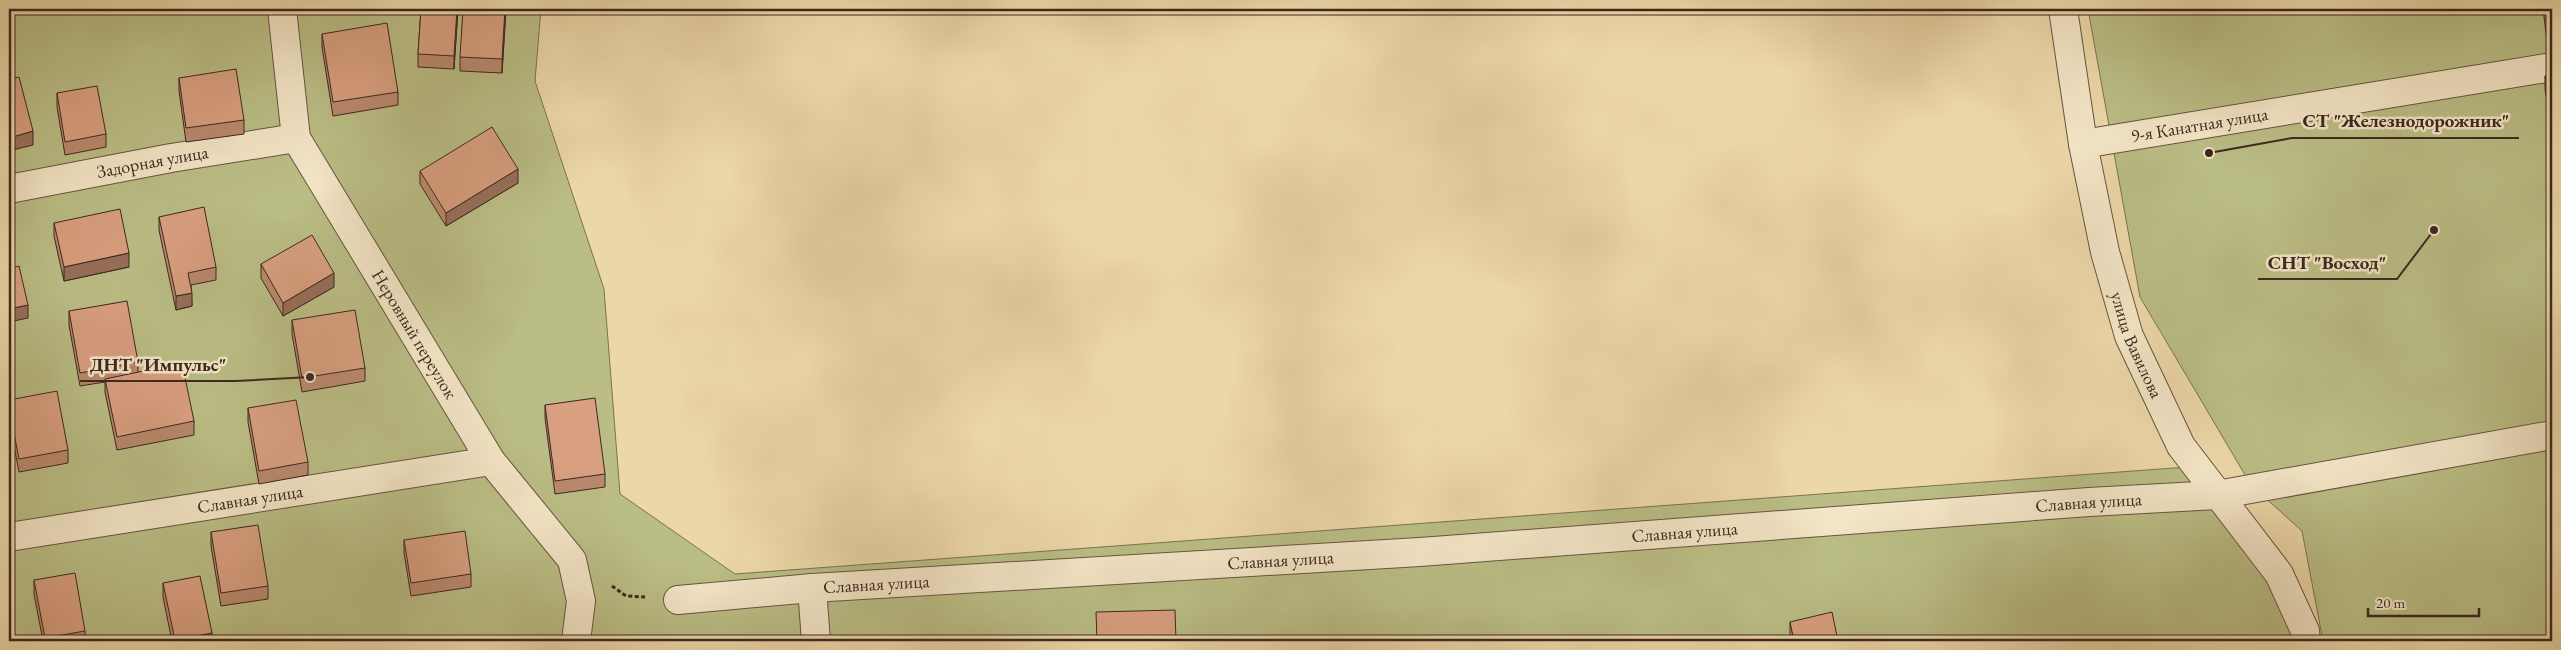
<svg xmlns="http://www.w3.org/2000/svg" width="2561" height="650" viewBox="0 0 2561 650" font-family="'EB Garamond',serif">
<rect width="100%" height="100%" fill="#ecd7a8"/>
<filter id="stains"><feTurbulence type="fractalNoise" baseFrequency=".004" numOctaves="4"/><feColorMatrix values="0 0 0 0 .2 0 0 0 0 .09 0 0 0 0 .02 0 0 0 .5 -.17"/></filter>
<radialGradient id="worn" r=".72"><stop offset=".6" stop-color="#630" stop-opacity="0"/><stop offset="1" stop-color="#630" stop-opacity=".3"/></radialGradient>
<path fill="#babd85" stroke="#7b7252" d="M9 9H541L535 81 604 289 620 494 735 574 2201 466 2280 552 2292 641H9Z
M2088 9H2552V641H2323L2302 531 2251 485 2140 297Z"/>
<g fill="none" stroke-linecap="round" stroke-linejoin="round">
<g stroke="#685442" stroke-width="30">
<g id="minor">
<path id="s1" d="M282 9 296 138 491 461 572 560 581 601 576 641"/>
<path id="s2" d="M2063 9 2083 144 2105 252 2129 336 2181 446 2279 574 2305 631 2306 641"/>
<path id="s3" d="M2083 144 2552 67"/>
<path id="s4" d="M9 189 171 158 296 138"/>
<path id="s5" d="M9 537 491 461"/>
<path d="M812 588 816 641"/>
<path id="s6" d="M678 600 812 588 1420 552 2089 502 2217 495 2552 435"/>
</g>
</g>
<path stroke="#3c2820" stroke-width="3" stroke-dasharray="4 2.5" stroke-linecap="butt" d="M612 586 626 596 645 597"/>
<use href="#minor" stroke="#f3e5c6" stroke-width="28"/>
</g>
<path fill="#ba896e" stroke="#3c2820" d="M421 9H458L454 69 418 67V54Z
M506 9 502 73 460 71V57Z
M2543 9H2552V48L2548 49Z
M322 34 398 92V105L333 116 322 47Z
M2552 75V124H2551L2545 89V76Z
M179 78 244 120V134L186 142 179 91Z
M57 93 106 134V147L65 155 57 107Z
M420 171 518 183 446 226 420 184Z
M159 217 216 267V280L191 285 192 306 176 310 159 230Z
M54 223 129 267 64 281 54 236Z
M261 264 334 287 283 316 261 278Z
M69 311 138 362V372L194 421V435L117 450 105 392V382L80 386 69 325Z
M292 320 365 368V381L302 392 292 334Z
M9 400 68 450V463L19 472 9 420Z
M545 405 605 474V487L555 494 545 418Z
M248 408 308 462V475L259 484 248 422Z
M211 532 268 586V599L221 606 211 546Z
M404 540 471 574V587L411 596 404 553Z
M34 580 85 631V641H43L34 594Z
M163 583 212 641H172L163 597Z
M1790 622 1838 641H1791L1790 635Z"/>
<path fill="#976f5a" stroke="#3c2820" d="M457 9H458L454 69V56Z
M505 9H506L502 73V59Z
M33 131V145L9 151V138Z
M518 169V183L446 226V213Z
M129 253V267L64 281V267Z
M334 273V287L283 316V303Z
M192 293V306L176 310V296Z
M28 305V318L9 322V309Z
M212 633V641H175V640Z"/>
<path fill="#d89f80" stroke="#3c2820" d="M421 9H457L454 56 418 54Z
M463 9H505L502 59 460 57Z
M2545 9H2552V35H2548Z
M387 23 398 92 333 102 322 34Z
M236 69 244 120 186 128 179 78Z
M2552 75V111H2551L2545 76Z
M19 77 33 131 9 138V79Z
M97 86 106 134 65 142 57 93Z
M492 127 518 169 446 213 420 171Z
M204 207 216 267 188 273 192 293 176 296 159 217Z
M120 209 129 253 64 267 54 223Z
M312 235 334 273 283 303 261 264Z
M19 266 28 305 9 309V269Z
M127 301 138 362 80 373 69 311Z
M355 310 365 368 302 378 292 320Z
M182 363 194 421 117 437 105 379Z
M57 391 68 450 19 459 9 407V400Z
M595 398 605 474 555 481 545 405Z
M296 400 308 462 259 471 248 408Z
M258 525 268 586 221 593 211 532Z
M465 531 471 574 411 583 404 540Z
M75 573 85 631 45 638 34 580Z
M200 576 212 633 175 640 163 583Z
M1175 610 1176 641H1097L1096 612Z
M1832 612 1838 641H1794L1790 622Z"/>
<g text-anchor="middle" stroke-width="5" stroke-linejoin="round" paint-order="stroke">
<g font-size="18" fill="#3c2820" stroke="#f3e5c6">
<text dy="6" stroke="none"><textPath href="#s3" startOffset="118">9-я Канатная улица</textPath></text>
<text dy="6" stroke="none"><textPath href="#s4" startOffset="146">Задорная улица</textPath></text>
<text dy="6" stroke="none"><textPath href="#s1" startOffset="359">Неровный переулок</textPath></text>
<text dy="6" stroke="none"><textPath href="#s2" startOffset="345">улица Вавилова</textPath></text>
<text dy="6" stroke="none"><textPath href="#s5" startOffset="244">Славная улица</textPath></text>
<text dy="6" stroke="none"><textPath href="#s6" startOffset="1414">Славная улица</textPath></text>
<text dy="6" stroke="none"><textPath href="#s6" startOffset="1009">Славная улица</textPath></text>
<text dy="6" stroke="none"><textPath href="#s6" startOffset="604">Славная улица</textPath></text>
<text dy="6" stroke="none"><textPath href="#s6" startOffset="199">Славная улица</textPath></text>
</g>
</g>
<path fill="none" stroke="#3c2820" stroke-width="2" d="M2209 153L2292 138H2519M2434 230L2397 279H2258M310 377L236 381H80"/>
<g fill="#3c2820" stroke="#f3e5c6" stroke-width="2">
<circle cx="2209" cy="153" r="5"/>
<circle cx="2434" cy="230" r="5"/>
<circle cx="310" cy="377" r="5"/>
</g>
<g font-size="19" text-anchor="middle" font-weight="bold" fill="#3c2820" stroke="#f3e5c6" stroke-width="5" stroke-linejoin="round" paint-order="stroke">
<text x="2406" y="127">СТ "Железнодорожник"</text>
<text x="2327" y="269">СНТ "Восход"</text>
<text x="158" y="371">ДНТ "Импульс"</text>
</g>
<rect width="2561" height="650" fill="none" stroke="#ecd7a8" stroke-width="30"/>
<rect x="10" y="10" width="2541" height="630" fill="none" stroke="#3c2820" stroke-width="2.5"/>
<rect x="15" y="15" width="2531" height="620" fill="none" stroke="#3c2820"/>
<path d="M2368 608v8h111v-8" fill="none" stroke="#3c2820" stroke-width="2.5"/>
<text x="2376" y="608" font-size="15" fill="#3c2820" stroke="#f3e5c6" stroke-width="4" paint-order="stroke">20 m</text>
<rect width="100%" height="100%" filter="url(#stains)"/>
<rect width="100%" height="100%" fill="url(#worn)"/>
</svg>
